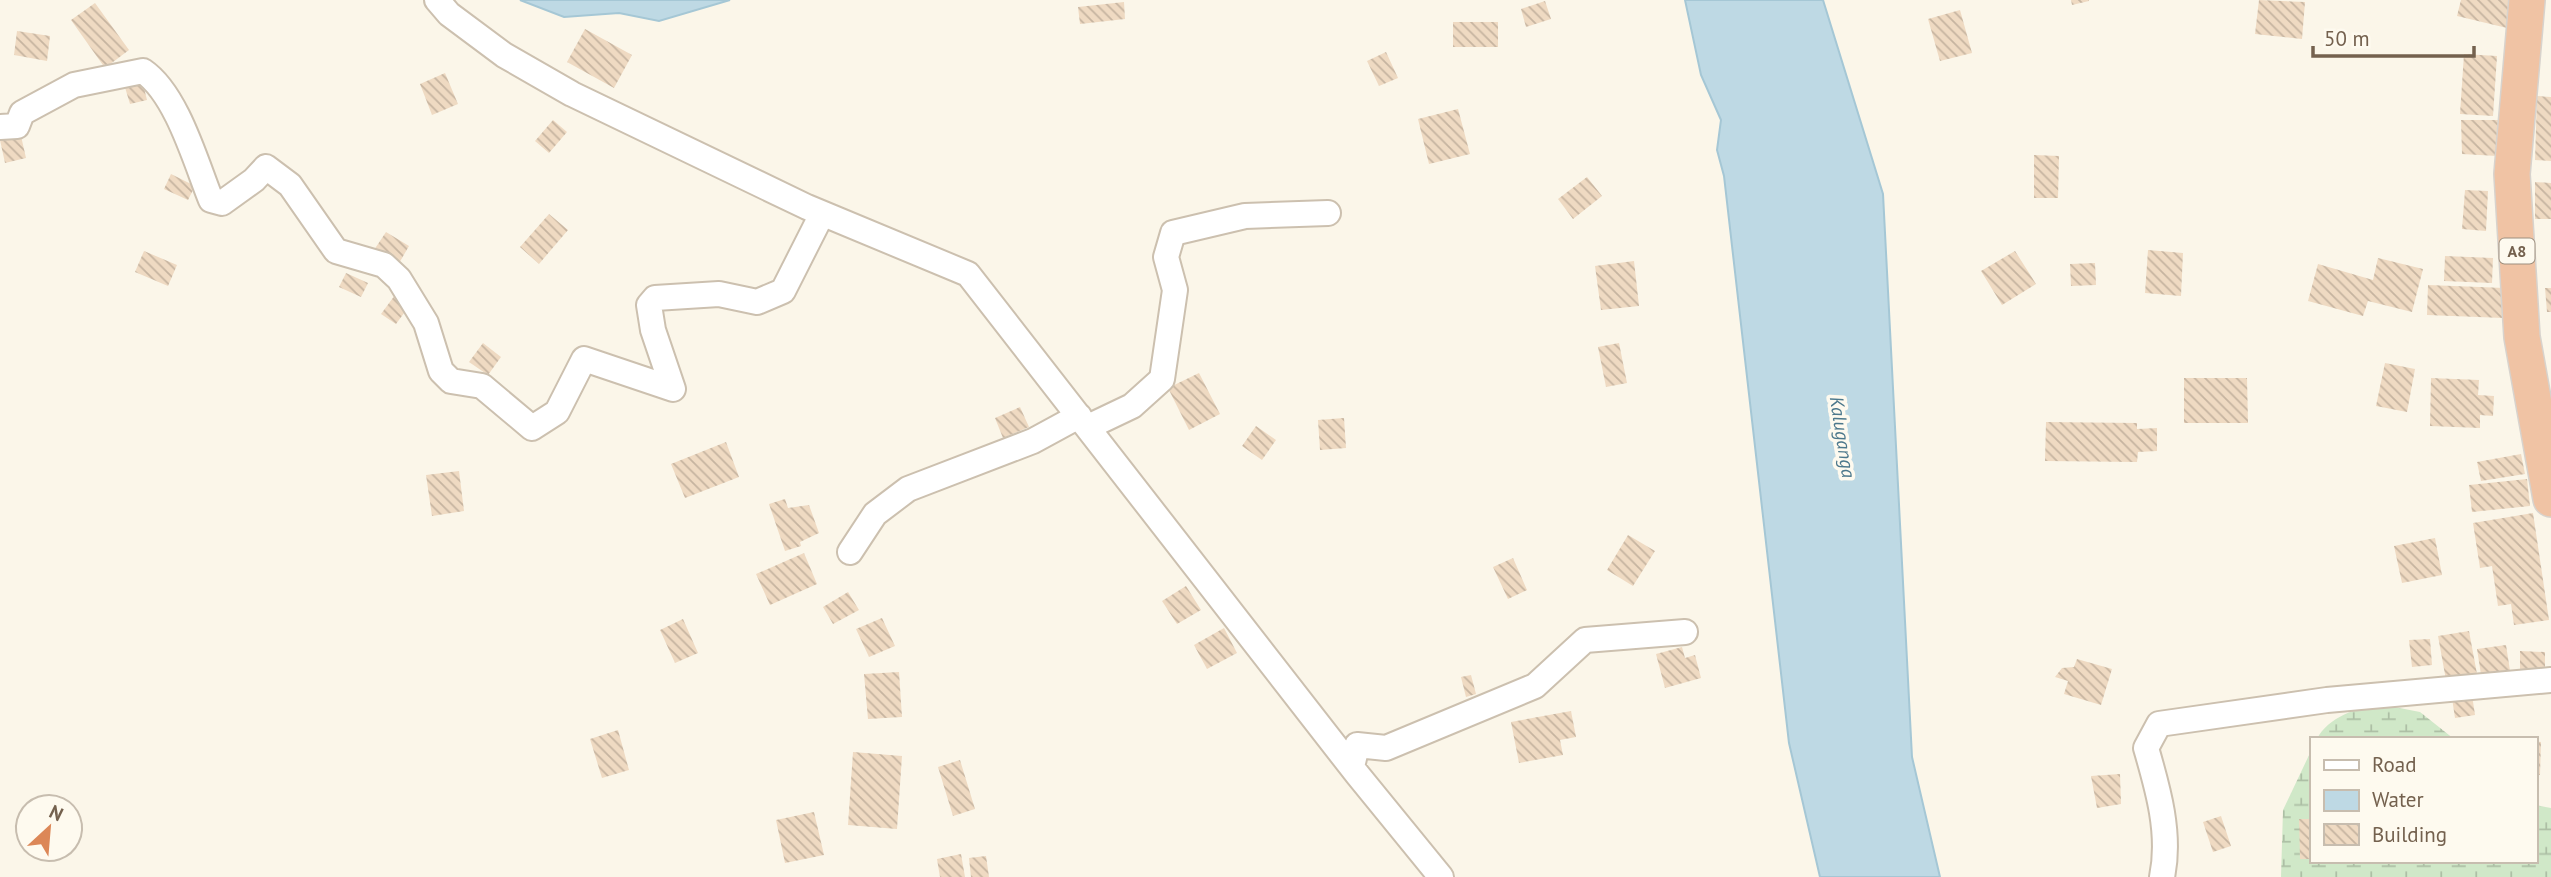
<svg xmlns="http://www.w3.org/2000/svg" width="2551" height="877" viewBox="0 0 2551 877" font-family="'PT Sans',sans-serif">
<defs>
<pattern id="wetland-marsh" width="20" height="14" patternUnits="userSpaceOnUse" patternTransform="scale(1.75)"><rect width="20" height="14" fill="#d0e8c8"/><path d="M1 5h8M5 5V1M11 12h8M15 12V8" fill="none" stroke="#adbfa5"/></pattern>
<pattern id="building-back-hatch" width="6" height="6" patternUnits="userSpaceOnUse" patternTransform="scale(1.75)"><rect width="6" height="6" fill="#efdac2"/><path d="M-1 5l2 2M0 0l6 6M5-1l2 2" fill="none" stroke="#c6b4a0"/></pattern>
</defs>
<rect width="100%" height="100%" fill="#fbf6e9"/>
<path fill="url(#wetland-marsh)" d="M2379 704 2420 712 2454 739H2317C2328 717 2357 708 2379 704Z
M2311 751V861H2535V805L2551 808V877H2281L2283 810Z"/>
<path fill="#bed9e4" stroke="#a5c7d5" stroke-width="2" d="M520 0H730L659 21 619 13 564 17Z
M1685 0H1823L1883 194 1912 757 1940 877H1820L1789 743 1724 176 1717 150 1721 120 1701 75Z"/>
<path fill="url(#building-back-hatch)" d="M2071 0H2089V1L2072 5Z
M2259 0 2305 2 2302 39 2255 34Z
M2461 0H2514L2507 28 2457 16Z
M1545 1 1551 19 1526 27 1521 9Z
M1124 2 1125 19 1080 24 1078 7Z
M95 3 129 50 105 68 71 20Z
M1960 10 1972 53 1940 61 1928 19Z
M1453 22H1498V47H1453Z
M585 29 632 55 614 88 567 62Z
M17 31 50 36 47 61 14 55Z
M1386 52 1398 78 1379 86 1367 61Z
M2464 54 2497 56 2493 116 2460 114Z
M445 73 458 104 432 115 420 84Z
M142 80 147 100 130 104 124 84Z
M2537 96 2551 97V161L2535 160Z
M1458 109 1470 154 1429 164 1418 119Z
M553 120 567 132 549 153 535 141Z
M2461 120H2498L2497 156 2462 154Z
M21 136 26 158 5 163 0 140Z
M2034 155 2059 156 2058 198H2034Z
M171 174 195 186 188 200 164 189Z
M1587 177 1602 196 1573 219 1558 199Z
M2535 182 2551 183V219H2535Z
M2465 190 2488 191 2486 231 2462 229Z
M549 214 568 230 539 264 520 247Z
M386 232 409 246 398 265 374 250Z
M2148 250 2183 253 2181 296 2145 293Z
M144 251 177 265 168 286 135 272Z
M2015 251 2036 284 2002 305 1981 271Z
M2445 256 2493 258 2492 283 2444 281Z
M2378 258 2423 269 2412 312 2368 301 2363 316 2308 301 2318 264 2373 280Z
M1634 261 1639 306 1601 310 1595 266Z
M2095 263 2096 285 2071 286 2070 264Z
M346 273 368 283 361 297 339 287Z
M2428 285 2505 288 2503 318 2427 315Z
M2545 288H2551V312H2547Z
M395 295 410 305 396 324 381 314Z
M483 343 501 357 488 375 469 362Z
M1619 343 1627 383 1606 387 1598 347Z
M2385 363 2415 369 2407 412 2376 406Z
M1199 373 1220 414 1189 430 1168 388Z
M2184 378H2247L2248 423H2184Z
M2431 378 2479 380 2478 395 2494 396 2493 416 2480 415V428L2430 426Z
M1020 407 1029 427 1003 438 995 418Z
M1344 418 1346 448 1320 450 1318 420Z
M2046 422 2137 423V429L2157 428V451L2138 452 2137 462 2045 461Z
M1256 426 1276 440 1262 460 1242 446Z
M726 442 739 477 685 498 671 464Z
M2521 454 2525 474 2481 481 2477 462Z
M459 471 464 511 432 516 426 475Z
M2527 479 2530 506 2472 512 2469 485Z
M785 499 788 508 809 505 819 533 800 542 801 546 785 551 769 504Z
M2533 513 2549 620 2514 625 2511 604 2498 606 2492 566 2480 568 2473 523Z
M1628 535 1655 551 1633 586 1607 570Z
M2435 538 2442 575 2402 583 2394 546Z
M804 553 817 584 770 605 756 574Z
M1513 558 1527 590 1508 599 1493 567Z
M1186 586 1201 610 1177 624 1162 601Z
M848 592 859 610 833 624 823 607Z
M882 618 895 646 869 657 856 629Z
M683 619 698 653 675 663 660 630Z
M1224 628 1237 653 1207 669 1194 645Z
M2469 631 2477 674 2446 680 2438 636Z
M2430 639 2432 665 2412 667 2409 640Z
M2506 645 2511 677 2482 681 2477 649Z
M1682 647 1685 658 1695 655 1701 678 1665 688 1656 654Z
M2520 651 2545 652V678L2520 677Z
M2077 659 2112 669 2101 705 2064 694 2068 681 2055 677 2062 668 2074 667Z
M899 672 902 717 868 719 864 674Z
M1471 675 1476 694 1466 697 1461 677Z
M2472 695 2475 715 2455 718 2452 698Z
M1571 711 1576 737 1560 740 1563 755 1519 763 1511 722Z
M618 730 629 770 602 778 590 739Z
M2535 741 2541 742 2540 775H2535Z
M853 752 902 756 897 829 848 825Z
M960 760 975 809 953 816 938 767Z
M2120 774 2121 804 2097 808 2091 776Z
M814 812 824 855 785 863 776 820Z
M2221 816 2231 846 2213 852 2203 822Z
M2299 819H2311V859H2300Z
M961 854 965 877H940L937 859Z
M986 856 989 877H971L969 858Z"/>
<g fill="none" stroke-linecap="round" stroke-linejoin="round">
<g stroke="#ccc0af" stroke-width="28">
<path id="minor" d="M437 0 449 14 504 55 572 94 807 207 968 274 1357 774 1441 877
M0 127 17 126 22 113 74 85 143 71C177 94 196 163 211 200L222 203 254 180 266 167 290 185 336 251 384 265 399 279 426 323 441 371 451 381 482 386 532 428 557 412 584 359 673 389 653 330 649 305 655 298 719 294 757 302 783 291 822 214
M1088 427 1132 406 1162 379 1175 290 1166 257 1173 233 1245 216 1328 213
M850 552 875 514 908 489 1033 441 1079 416
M1352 767 1357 745 1386 748 1535 686 1585 640 1685 632
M2162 877C2171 834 2158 789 2146 748L2159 724 2327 700 2551 680"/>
</g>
<g stroke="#d8d3cd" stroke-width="38">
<path id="highway" d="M2527 0 2512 174 2522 337 2551 499"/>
</g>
<use href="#minor" stroke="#fff" stroke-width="24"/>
<use href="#highway" stroke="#f0c3a4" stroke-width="35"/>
</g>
<g text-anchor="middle" stroke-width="7" stroke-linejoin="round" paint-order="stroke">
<rect fill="#fefaef" stroke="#9d8f7e" stroke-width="2" x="2499.5" y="238.5" width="35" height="25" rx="5"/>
<g font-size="16" font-weight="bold" fill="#74614e">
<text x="2517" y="257">A8</text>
</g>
<g font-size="19" font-style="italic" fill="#4c788c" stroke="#fefaef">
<text transform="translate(1843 437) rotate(81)" y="7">Kaluganga</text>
</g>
</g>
<rect x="2310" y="737" width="228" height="126" fill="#fefaef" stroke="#c7bdaf" stroke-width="2"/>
<rect x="2324" y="760" width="35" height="10" fill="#ffffff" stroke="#c7bdaf" stroke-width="2"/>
<text x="2372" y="772" font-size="21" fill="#74614e">Road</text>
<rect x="2324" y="790" width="35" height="21" fill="#bed9e4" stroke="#c7bdaf" stroke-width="2"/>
<text x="2372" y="807" font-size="21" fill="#74614e">Water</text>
<rect x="2324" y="824" width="35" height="21" fill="url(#building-back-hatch)" stroke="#c7bdaf" stroke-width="2"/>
<text x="2372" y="842" font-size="21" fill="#74614e">Building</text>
<g transform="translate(49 828) rotate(26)"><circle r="33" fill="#fefaef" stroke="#c7bdaf" stroke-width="2"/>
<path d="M0-5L12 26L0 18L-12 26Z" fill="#dc8757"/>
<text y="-10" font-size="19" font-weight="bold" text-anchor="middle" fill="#74614e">N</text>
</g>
<path d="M2313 46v10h161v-10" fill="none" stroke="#74614e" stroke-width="3.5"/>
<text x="2324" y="46" font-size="21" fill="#74614e" stroke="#fefaef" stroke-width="5" paint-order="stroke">50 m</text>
</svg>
